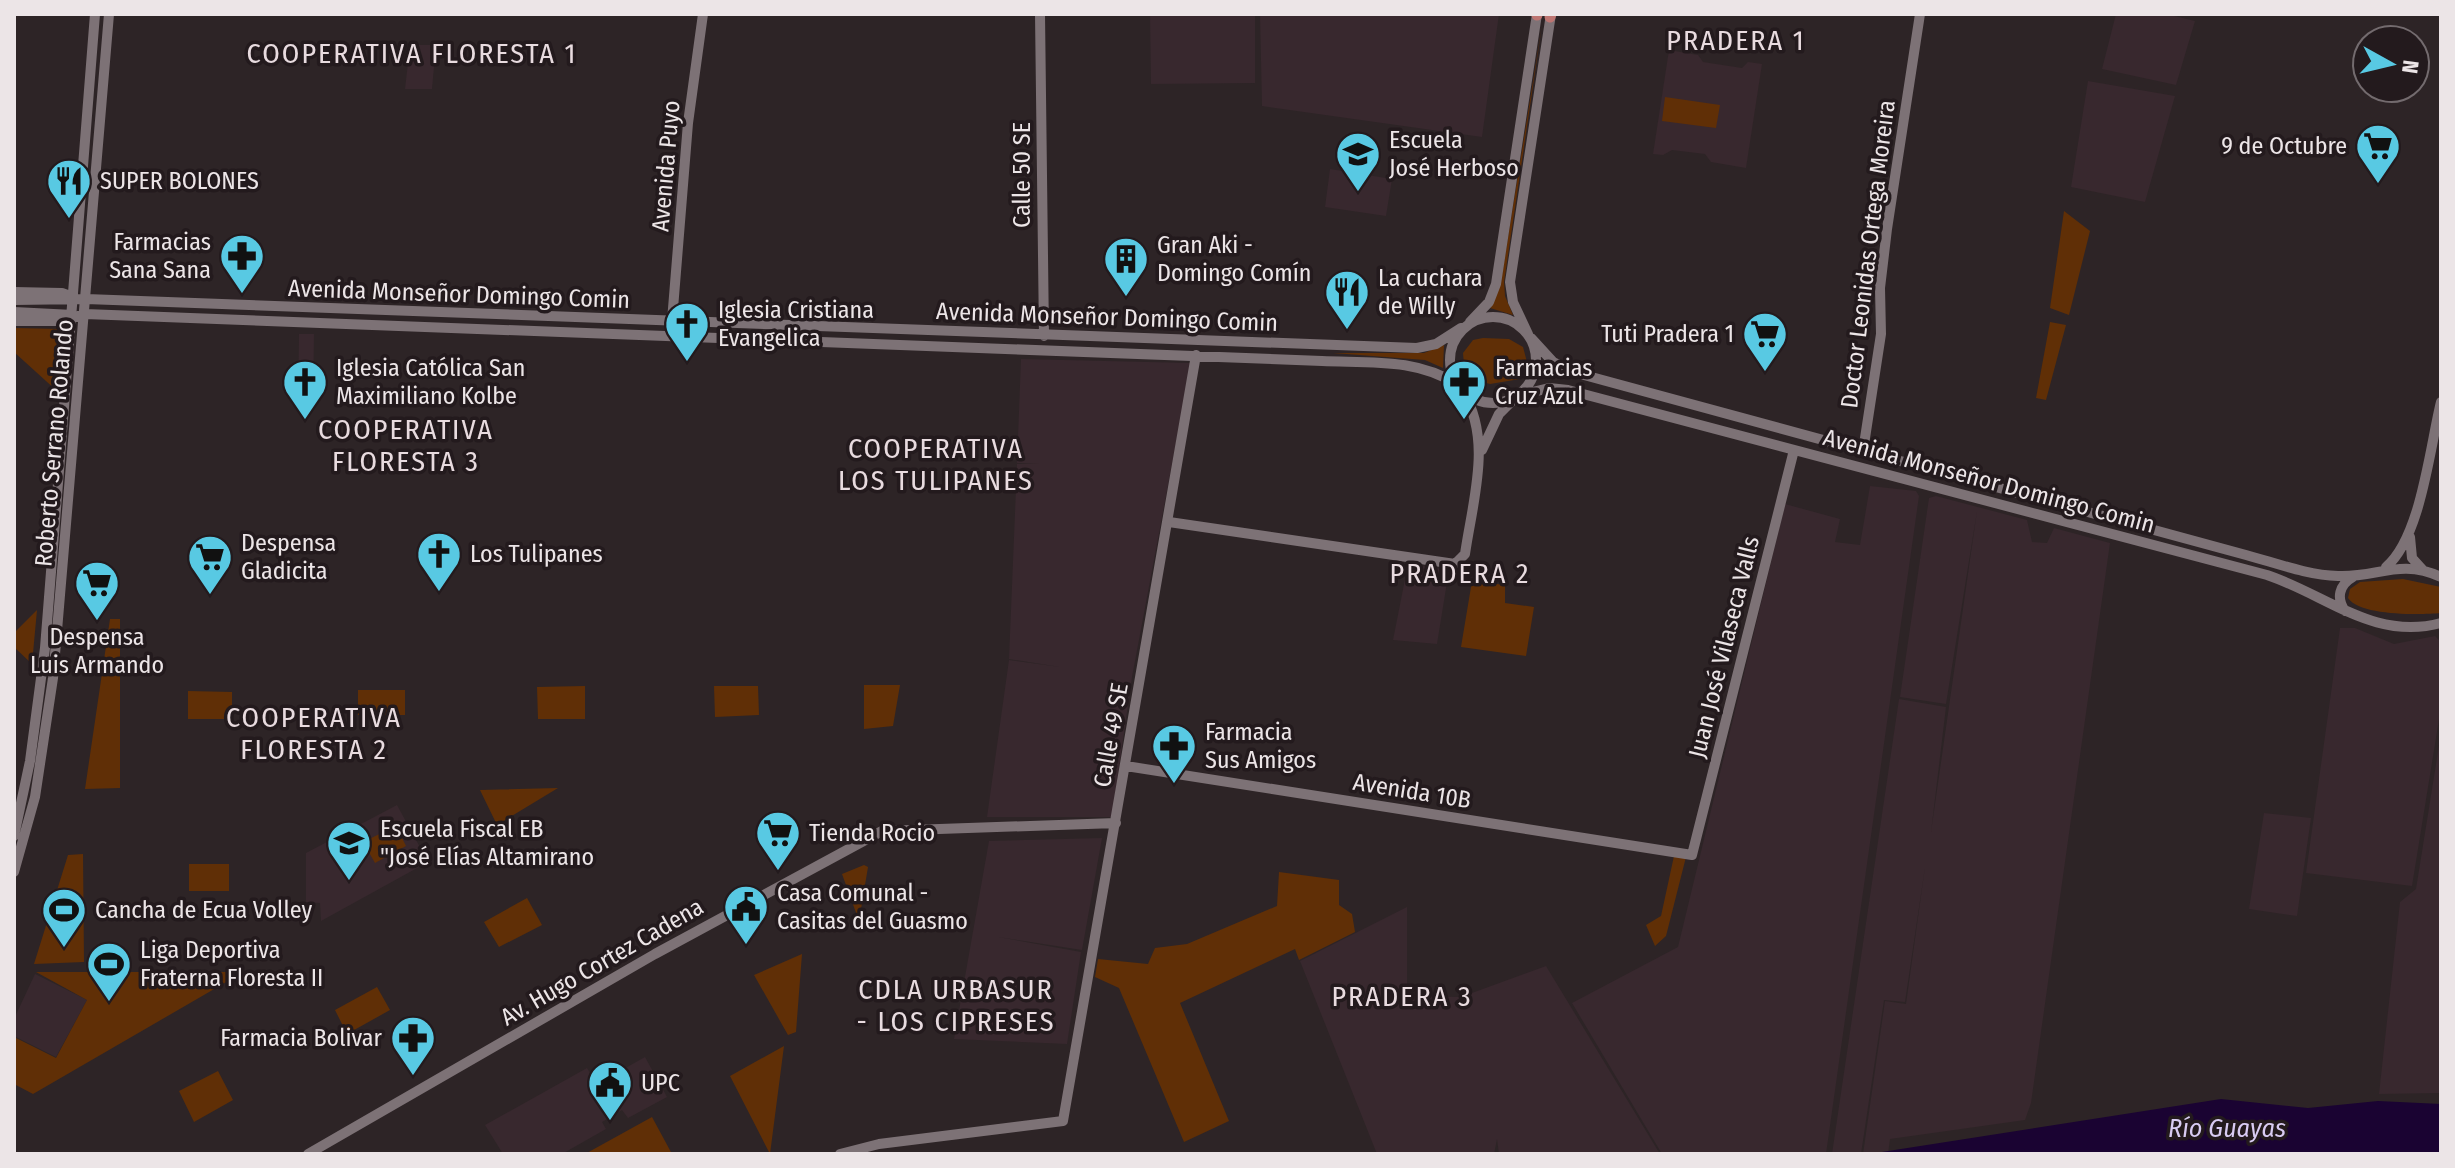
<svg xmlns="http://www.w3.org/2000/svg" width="2455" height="1168" viewBox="0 0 2455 1168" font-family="'Fira Sans Condensed',sans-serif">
<rect width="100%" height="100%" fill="#2d2426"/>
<path fill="#38282e" d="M1150 14H1255V83L1151 84Z
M1260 14H1499L1482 137 1262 106Z
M2116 14H2166L2195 21 2176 85 2102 69Z
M410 45H436L432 89H405Z
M1669 50 1698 55 1703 62 1742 68 1748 62 1762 64 1746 168 1711 162 1705 154 1672 150 1663 155 1653 154Z
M2088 81 2175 96 2145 202 2071 187Z
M1330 169 1392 179 1386 216 1325 207Z
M299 334H314L313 406 298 405Z
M1021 359 1191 363 1132 677 1112 817H987L1009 660 1060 667 1009 659 1017 464H1039L1017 463Z
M1870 486 1916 491 1919 496 1826 1154H1662L1572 1003 1678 947 1785 504 1840 519 1835 542 1860 545Z
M1936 496 2027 520 2032 542 2047 543 2054 528 2110 543 2031 1103 2025 1120 1890 1139 1888 1154H1863L1885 1001 1906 1004 1925 867 1905 1002 1884 1000 1861 1154H1832L1899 699 1946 707 1931 832 1977 511 1946 704 1900 697 1929 498Z
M1408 564 1449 570 1437 644 1393 640Z
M2340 628H2355L2394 644 2435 636 2441 642V707L2412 886 2306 873Z
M2441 733V1093L2379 1094 2400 902 2416 889Z
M397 805 428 862 321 921 320 903 306 902V853Z
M2264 813 2311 818 2297 916 2249 909Z
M1102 838 1082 950 998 937 1081 952 1067 1044 954 1039 989 841Z
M1407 907V996L1461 997 1546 966 1660 1154H1499L1497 1139 1494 1154H1377L1300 961Z
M35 974 87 1000 56 1057 14 1036V1019Z
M645 1057 667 1097 628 1118 622 1110 602 1122 606 1129 562 1154H503L485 1125 587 1068 597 1084Z"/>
<path fill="#602f06" d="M1542 25 1504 282 1505 296 1513 315 1490 308 1501 281Z
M1665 97 1720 105 1716 128 1662 121Z
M2064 211 2090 231 2069 315 2050 308Z
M2050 322 2066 325 2046 400 2036 398Z
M14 328 61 329 57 391 14 352Z
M1483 338 1509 339 1523 347 1527 362 1520 379 1490 384 1465 377 1463 353 1473 340Z
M1444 345 1443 368 1425 360 1333 353H1424Z
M2403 579 2441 587V613C2420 615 2360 616 2348 598L2350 589 2360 582Z
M1472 581 1505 585V603L1534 607 1526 656 1461 647Z
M37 610 32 664 14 647V633Z
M110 619H120V788L85 789Z
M864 685H900L893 726 864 729Z
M585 686V719H538L537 687Z
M714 686H758L759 715 715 717Z
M358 690H405V715H358Z
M188 691 232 692V719H188Z
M558 788 497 825 480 790Z
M396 826 406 846 375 863 363 842Z
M83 854 84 962 34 964 68 855Z
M1674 856 1686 857 1666 936 1655 946 1646 925 1661 916Z
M189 864H229V891H189Z
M864 865 868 867 859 921 842 874Z
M1279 872 1339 880V905L1352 914 1355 932 1299 960 1295 949 1180 1003 1229 1121 1184 1142 1119 988 1095 977 1098 959 1148 964 1155 948 1187 944 1277 906Z
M527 898 542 925 499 947 484 922Z
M802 954 796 1032 788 1035 754 975Z
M36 972H232L235 977 33 1094 14 1084V1037L56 1058 87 1000Z
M377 987 390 1010 347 1034 335 1010Z
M784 1046 770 1154 730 1076Z
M218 1071 233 1100 194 1122 179 1091Z
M652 1117 672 1154H585Z"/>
<path fill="#1a0332" d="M2221 1099 2308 1108 2378 1101 2441 1104V1154H1869Z"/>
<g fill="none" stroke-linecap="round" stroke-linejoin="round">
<path stroke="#7d7276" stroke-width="10" d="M1040 14 1044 336
M14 292 62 293 73 297
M14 300 86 299 1417 348 1436 344 1461 328
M14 312 73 315
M1450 360a43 43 0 1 1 86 0a43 43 0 1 1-86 0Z
M14 321H60L85 314 1322 361C1369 363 1418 358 1458 385
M672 321 688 123 703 14
M1470 322 1489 302 1496 284 1537 14
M1528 334 1513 302 1510 282 1551 14
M1531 338 1553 362 1573 372 2246 555C2276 563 2307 575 2338 576 2377 578 2400 558 2441 577
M1521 395 1549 388 1568 390 2267 575C2327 595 2374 641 2441 623
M1482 450 1499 414 1513 400
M1863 451 1881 334 1880 288 1887 229 1920 14
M1169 522 1455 564 1465 554C1473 499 1493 439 1462 390
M2410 537 2412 558 2422 569
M2386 567C2421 538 2430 446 2441 402
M2345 611C2336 598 2339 585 2353 577
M1126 766 1692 855 1794 450
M14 836 30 761 45 648 95 14
M14 872 35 797 53 678 109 14
M308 1154 655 954 882 831 1116 823
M840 1154 879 1144 1063 1121 1196 355"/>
<path stroke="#be7572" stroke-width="11" d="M1537 15V14
M1550 17 1551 14"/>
</g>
<defs>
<g id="supermarket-pin" transform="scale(2.3)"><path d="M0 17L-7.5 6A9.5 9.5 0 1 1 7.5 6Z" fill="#58c9e3" stroke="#231a1d"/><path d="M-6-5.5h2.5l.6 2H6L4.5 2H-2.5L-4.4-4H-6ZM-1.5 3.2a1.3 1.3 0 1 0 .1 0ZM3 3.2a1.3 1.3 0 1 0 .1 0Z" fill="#111"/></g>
<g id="school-pin" transform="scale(2.3)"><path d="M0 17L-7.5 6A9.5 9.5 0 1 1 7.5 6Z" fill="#58c9e3" stroke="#231a1d"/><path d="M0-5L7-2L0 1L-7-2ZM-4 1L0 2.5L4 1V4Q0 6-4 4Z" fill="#111"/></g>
<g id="restaurant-pin" transform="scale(2.3)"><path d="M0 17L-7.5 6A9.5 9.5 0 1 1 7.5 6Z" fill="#58c9e3" stroke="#231a1d"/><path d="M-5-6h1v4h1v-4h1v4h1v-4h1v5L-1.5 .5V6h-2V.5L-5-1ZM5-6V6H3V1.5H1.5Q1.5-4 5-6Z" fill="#111"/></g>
<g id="pharmacy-pin" transform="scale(2.3)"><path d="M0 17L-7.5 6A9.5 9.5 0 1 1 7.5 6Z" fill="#58c9e3" stroke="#231a1d"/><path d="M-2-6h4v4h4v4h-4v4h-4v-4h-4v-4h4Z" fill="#111"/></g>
<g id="building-pin" transform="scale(2.3)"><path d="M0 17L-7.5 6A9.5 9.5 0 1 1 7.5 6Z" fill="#58c9e3" stroke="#231a1d"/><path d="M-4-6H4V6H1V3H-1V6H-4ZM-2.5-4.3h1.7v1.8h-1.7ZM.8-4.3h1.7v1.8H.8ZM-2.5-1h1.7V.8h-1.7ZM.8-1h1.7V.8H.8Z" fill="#111"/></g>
<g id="church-pin" transform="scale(2.3)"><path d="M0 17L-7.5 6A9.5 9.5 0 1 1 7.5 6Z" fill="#58c9e3" stroke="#231a1d"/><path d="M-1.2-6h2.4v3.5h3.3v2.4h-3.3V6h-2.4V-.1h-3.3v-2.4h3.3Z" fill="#111"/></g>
<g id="civic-pin" transform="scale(2.3)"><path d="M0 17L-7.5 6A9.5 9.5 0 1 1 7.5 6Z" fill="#58c9e3" stroke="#231a1d"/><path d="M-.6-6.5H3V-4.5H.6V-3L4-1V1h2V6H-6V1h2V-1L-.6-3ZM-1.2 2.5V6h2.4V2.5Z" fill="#111"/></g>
<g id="stadium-pin" transform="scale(2.3)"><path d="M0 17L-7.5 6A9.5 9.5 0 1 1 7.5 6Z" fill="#58c9e3" stroke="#231a1d"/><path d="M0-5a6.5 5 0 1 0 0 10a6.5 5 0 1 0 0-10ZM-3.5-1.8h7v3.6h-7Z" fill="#111"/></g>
</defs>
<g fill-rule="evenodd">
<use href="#supermarket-pin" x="2378" y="146"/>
<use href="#school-pin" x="1358" y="154"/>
<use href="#restaurant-pin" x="69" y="181"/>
<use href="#pharmacy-pin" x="242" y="256"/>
<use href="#building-pin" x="1126" y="259"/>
<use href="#restaurant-pin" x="1347" y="292"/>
<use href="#church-pin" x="687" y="324"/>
<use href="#supermarket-pin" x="1765" y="334"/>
<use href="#church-pin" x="305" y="382"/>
<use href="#pharmacy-pin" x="1464" y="382"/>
<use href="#church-pin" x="439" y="554"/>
<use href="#supermarket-pin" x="210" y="557"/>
<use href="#supermarket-pin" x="97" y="583"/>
<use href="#pharmacy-pin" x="1174" y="746"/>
<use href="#supermarket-pin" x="778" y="833"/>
<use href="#school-pin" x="349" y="843"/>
<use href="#civic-pin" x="746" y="907"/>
<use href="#stadium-pin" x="64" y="910"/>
<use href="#stadium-pin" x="109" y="964"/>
<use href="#pharmacy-pin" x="413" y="1038"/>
<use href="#civic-pin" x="610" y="1083"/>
</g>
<g text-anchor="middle" stroke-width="7" stroke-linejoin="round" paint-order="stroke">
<g font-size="24" fill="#ece5e7" stroke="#231a1d" text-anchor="start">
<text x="1389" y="148">Escuela<tspan x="1389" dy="28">José Herboso</tspan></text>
<text x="2347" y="154" text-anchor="end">9 de Octubre</text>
<text x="100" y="189">SUPER BOLONES</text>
<text x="211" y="250" text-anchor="end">Farmacias<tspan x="211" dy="28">Sana Sana</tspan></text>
<text x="1157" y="253">Gran Aki -<tspan x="1157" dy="28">Domingo Comín</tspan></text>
<text x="1378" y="286">La cuchara<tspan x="1378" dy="28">de Willy</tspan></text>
<text x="718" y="318">Iglesia Cristiana<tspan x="718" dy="28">Evangelica</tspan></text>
<text x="1734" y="342" text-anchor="end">Tuti Pradera 1</text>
<text x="336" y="376">Iglesia Católica San<tspan x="336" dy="28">Maximiliano Kolbe</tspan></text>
<text x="1495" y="376">Farmacias<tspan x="1495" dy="28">Cruz Azul</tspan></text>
<text x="241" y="551">Despensa<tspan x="241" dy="28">Gladicita</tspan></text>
<text x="470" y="562">Los Tulipanes</text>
<text x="97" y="645" text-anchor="middle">Despensa<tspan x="97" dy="28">Luis Armando</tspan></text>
<text x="1205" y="740">Farmacia<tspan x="1205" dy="28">Sus Amigos</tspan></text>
<text x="380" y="837">Escuela Fiscal EB<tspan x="380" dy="28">"José Elías Altamirano</tspan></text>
<text x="809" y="841">Tienda Rocio</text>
<text x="777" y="901">Casa Comunal -<tspan x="777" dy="28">Casitas del Guasmo</tspan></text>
<text x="95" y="918">Cancha de Ecua Volley</text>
<text x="140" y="958">Liga Deportiva<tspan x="140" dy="28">Fraterna Floresta II</tspan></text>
<text x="382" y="1046" text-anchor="end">Farmacia Bolivar</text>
<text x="641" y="1091">UPC</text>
</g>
<g font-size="24" fill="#ece5e7" stroke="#231a1d">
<text transform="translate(666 166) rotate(-85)" y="8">Avenida Puyo</text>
<text transform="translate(1022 175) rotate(-90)" y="8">Calle 50 SE</text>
<text transform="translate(1868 254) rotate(-83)" y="8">Doctor Leonidas Ortega Moreira</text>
<text transform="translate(459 294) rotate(2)" y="8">Avenida Monseñor Domingo Comin</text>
<text transform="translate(1107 317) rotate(2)" y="8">Avenida Monseñor Domingo Comin</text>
<text transform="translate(54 443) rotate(-85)" y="8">Roberto Serrano Rolando</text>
<text transform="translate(1989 481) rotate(15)" y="8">Avenida Monseñor Domingo Comin</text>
<text transform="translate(1724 647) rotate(-76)" y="8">Juan José Vilaseca Valls</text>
<text transform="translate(1111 735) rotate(-80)" y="8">Calle 49 SE</text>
<text transform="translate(1412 791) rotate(9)" y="8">Avenida 10B</text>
<text transform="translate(602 962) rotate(-30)" y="8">Av. Hugo Cortez Cadena</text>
</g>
<g font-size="26" font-style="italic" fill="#d8cbf2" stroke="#231a1d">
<text x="2227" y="1137">Río Guayas</text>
</g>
<g font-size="28" letter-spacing="2" fill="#e8dbdf" stroke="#231a1d">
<text x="1736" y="50">PRADERA 1</text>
<text x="412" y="63">COOPERATIVA FLORESTA 1</text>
<text x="406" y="439">COOPERATIVA<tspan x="406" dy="32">FLORESTA 3</tspan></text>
<text x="936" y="458">COOPERATIVA<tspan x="936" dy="32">LOS TULIPANES</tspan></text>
<text x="1460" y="583">PRADERA 2</text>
<text x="314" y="727">COOPERATIVA<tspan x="314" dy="32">FLORESTA 2</tspan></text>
<text x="956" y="999">CDLA URBASUR<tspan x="956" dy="32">- LOS CIPRESES</tspan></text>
<text x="1402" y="1006">PRADERA 3</text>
</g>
</g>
<rect width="2455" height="1168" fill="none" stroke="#ece5e7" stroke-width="32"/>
<g transform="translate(2391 64) rotate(98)"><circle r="38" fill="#231a1d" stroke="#736b6e" stroke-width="2"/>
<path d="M0-6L14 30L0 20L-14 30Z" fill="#58c9e3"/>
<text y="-12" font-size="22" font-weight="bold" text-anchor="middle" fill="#ece5e7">N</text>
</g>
</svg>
